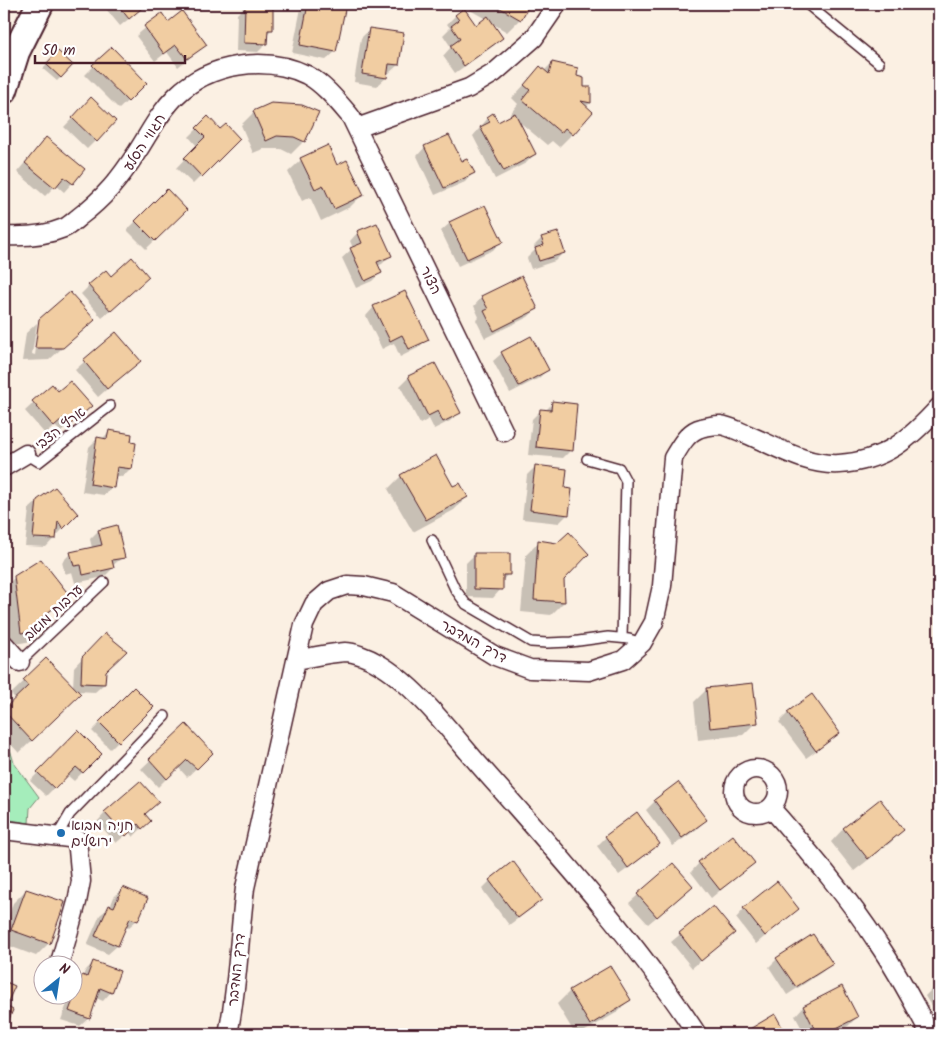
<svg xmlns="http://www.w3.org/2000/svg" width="943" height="1038" viewBox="0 0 943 1038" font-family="Kalam,'Playpen Sans Hebrew',sans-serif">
<rect width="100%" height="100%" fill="#fbf0e3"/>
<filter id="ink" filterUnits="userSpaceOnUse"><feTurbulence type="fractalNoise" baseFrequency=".02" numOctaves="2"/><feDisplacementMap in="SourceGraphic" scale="10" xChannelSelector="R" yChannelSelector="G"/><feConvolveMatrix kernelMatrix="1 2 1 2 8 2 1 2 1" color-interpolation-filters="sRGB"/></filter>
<g filter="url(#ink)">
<path fill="#a5edbb" stroke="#788673" d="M4 739 8 742 14 763 39 797 30 808 29 823 4 819Z"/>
<path fill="#0003" d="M102 4H147L120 26Z
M305 4H332L344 6 335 52 326 60 292 53 301 8Z
M349 4H362L357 9Z
M474 4H529L520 19 507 32 490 22 501 38 493 46 455 73 443 56 451 47 443 35 450 28 447 24 456 15 476 26 486 19 470 10Z
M245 6 272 29 266 35V44L258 52 236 51 237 14Z
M161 15 168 24 205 45 178 67 167 52 155 61 136 36Z
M370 29 398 65 389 73H387L386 78 377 86 354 82 361 38Z
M112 48 146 83 119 109 85 75Z
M54 57 61 77 57 81 43 69Z
M552 63 575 77 590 103 586 107 572 134 559 147 552 141 547 145 516 119 535 154 526 163 495 179 473 136 488 118 497 124 513 116 510 114 518 104 512 98 540 68 544 71Z
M91 99 115 121 87 149 64 127Z
M254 112 304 141 291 154 281 149H263L253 153 241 125Z
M208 118 220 131 238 139 193 184 176 168 197 146 189 137Z
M46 138 72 183 64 192 56 185 45 196 17 172Z
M425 147 461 163 473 173 465 182 435 195 417 156Z
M301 160 336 167 363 194 350 207 321 221 310 197 302 201 288 172Z
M167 191 186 210 146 249 127 230Z
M450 223 501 241 493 250 458 266 441 231Z
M358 232 391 255 382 264 377 266 380 273 372 281 356 288 342 258 353 248 350 241Z
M542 238 563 253 555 261 531 269 527 258 535 250 534 246Z
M110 277 139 285 102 318 81 294 89 286Z
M482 297 537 308 528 317 485 338 476 320 479 317 474 306Z
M374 307 427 339 418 348 400 357 394 343 382 349 366 316Z
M40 320H93L49 360 22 361 26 333 37 323 32 354 35 355Z
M116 334 139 361 98 397 75 370Z
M502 353 547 370 539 378 510 393 493 361Z
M409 377 459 412 450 421 434 429 429 419 420 424 400 386Z
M52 386 82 414 61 432 55 426 45 434 25 411Z
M553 403 571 450 563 458 528 455 532 419 540 411H545Z
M109 432 131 468 122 477 114 476 112 487 104 495 82 492 89 447 97 439H102Z
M535 467 564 489 568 514 559 523 522 519 527 475Z
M401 476 453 488 467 497 454 510 413 532 388 489Z
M38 501 77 514 46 547 25 546 29 509Z
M98 531 123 557 112 566 113 568 104 577 75 583 72 572 65 574 62 562 71 553 92 548 90 539Z
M539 542 563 579 564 602 551 615 521 612 526 555Z
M475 554 508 574 502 581 501 589 493 598 466 597V563Z
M15 577 68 596 43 618 45 628 32 641 9 645 4 607V588Z
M96 643 104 671V684L95 692 76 691 66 707 19 753 4 737V711L16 699 11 694 46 660 73 688 74 667Z
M134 689 152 707 110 749 92 731Z
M707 689 756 722 743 735 698 740 694 702Z
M811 696 838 732 830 741 806 758 779 722 788 713Z
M186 726 212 753 187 777 178 767 158 787 141 769Z
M78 732 100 754 74 781 67 775 46 796 30 781Z
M678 784 705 820 697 829 673 846 646 810 655 801Z
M879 801 903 830 890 843 854 871 831 842 843 829Z
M105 813 144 815 149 821 133 837 129 832 116 843 97 822Z
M637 814 659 844 650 852 619 875 597 846 606 837Z
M699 863H753L711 898 691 872Z
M490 881 540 900 532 908 509 925 482 889Z
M123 888 137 920 128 928 125 927 117 946 108 954 87 945 100 915 110 907 114 897Z
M26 890 49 943 36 956 4 944V930L13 903Z
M638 895H683L648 924 629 903Z
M713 907 734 933 692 968 671 942Z
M798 908 756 944 736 918 744 909Z
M777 959 831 964 822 972 787 995 769 967Z
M93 963 111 992 103 1001 96 998 89 1018 80 1026 61 1020 70 996H72L73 985 83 976 85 971Z
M939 982V1019L925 996Z
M841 988 857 1017 848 1026 831 1034H805L795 1016 803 1007Z
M570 991 629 1000 616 1013 580 1034H575L557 1004Z"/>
<path fill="#f1cda2" stroke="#4a1f2b" d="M117 4H147L129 19Z
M245 4 273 5V30H268L267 44 244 43Z
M308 4 346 5 336 52 300 45Z
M493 4H530L521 20Z
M464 8 476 25 488 16 503 38 464 66 450 46 460 39 451 26 459 20 455 15Z
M182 11 207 45 187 59 176 45 164 54 144 26 162 13 168 22Z
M369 28 404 33 399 65 389 64 387 78 362 74Z
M112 47 147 83 128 102 92 65Z
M58 51 73 65 61 78 46 64Z
M552 62 578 68 577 76 584 78V87H591V103L581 101 593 112 573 135 565 128 561 133 522 100 530 90 524 85 540 66 549 74Z
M91 97 116 121 97 142 72 118Z
M271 103 302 105 319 112 305 142 294 137 277 136 266 141 253 111Z
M493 113 498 122 515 113 536 154 504 171 480 127 490 122 487 117Z
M208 116 220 129 226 124 240 139 202 177 184 158 205 137 196 128Z
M449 135 462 161 467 159 475 173 444 188 424 146Z
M46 137 85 169 73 184 64 177 55 188 25 163Z
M328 145 337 165 347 160 364 195 334 209 323 185 315 189 300 158Z
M167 189 187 210 155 241 135 221Z
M485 205 503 242 467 259 449 222Z
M377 223 392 256 377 262 382 273 365 281 350 248 362 243 357 231Z
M558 232 565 253 539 261 535 248 544 245 541 237Z
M132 257 149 277 111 311 88 285 106 270 111 276Z
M522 276 538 309 494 331 484 311 488 309 481 296Z
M405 291 429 340 409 349 402 335 390 341 373 306Z
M70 292 95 320 63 348H35L39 319Z
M116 332 141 361 107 389 83 360Z
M531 336 549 370 519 386 501 352Z
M435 363 461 413 443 422 438 411 428 416 408 376Z
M70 381 92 406 70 425 64 418 54 427 32 401 52 384 58 391Z
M552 401 577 404 573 451 536 447 540 409 551 410Z
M109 430 132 434 131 442 136 443 132 469 117 467 114 488 90 484 97 437 107 439Z
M436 455 453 486 460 483 468 497 426 520 400 475Z
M535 465 567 469 565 488 572 489 569 515 530 510Z
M55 487 78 514 63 529 58 521 56 539 33 538 37 500Z
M117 525 125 558 112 560 114 568 83 575 81 565 74 566 70 552 102 545 98 530Z
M569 532 589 554 564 580 565 602 534 600 538 540 557 543Z
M474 553H510V575H503V590L474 589Z
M41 559 70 596 43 616 47 629 21 633 14 576Z
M105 633 127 651 106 671 105 684 81 683 82 657Z
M46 658 81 694 32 741 4 711V709L28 686 23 680Z
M753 683 758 723 710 728 706 688Z
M134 687 154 707 119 742 99 722Z
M812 694 840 733 816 751 787 712Z
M186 724 213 753 197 769 187 760 167 779 149 759Z
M78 730 102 754 83 773 76 767 55 789 37 772Z
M140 781 159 802 145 814 151 821 142 829 138 824 126 836 104 812Z
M678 782 707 820 682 838 654 800Z
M880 799 904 830 868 859 843 828Z
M637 812 660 844 628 868 605 836Z
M733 835 755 863 720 890 698 862Z
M513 861 542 900 518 918 489 880Z
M673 863 693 886 657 917 637 894Z
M777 881 799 909 765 936 743 908Z
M123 887 148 898 138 921 130 918 118 946 95 936 109 905 114 907Z
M26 889 65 902 50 944 11 930Z
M713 906 735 933 701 961 679 933Z
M813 934 833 964 796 987 776 958Z
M93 961 120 971 112 993 100 988 90 1019 69 1011 82 975 87 977Z
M610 966 631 1000 590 1025 569 990Z
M4 981 15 986 6 1006 13 1010 4 1031Z
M842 986 858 1017 825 1034H817L803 1006Z
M775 1014 786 1034H743V1033Z"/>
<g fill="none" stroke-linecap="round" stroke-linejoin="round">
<g stroke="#4a1f2b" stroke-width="12">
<path id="lane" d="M807 4 879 63
M26 454 39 462 110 406
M587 459 619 468 626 481 622 638
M432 540 455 589 466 604 531 642 547 643 571 642 608 637 629 639 642 643
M20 662 104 582
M57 836 70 814 165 716"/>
</g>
<g stroke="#4a1f2b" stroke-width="21">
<path id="street" d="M357 128 469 88 494 73 534 38 556 6
M4 236C24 237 45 236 64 228 69 226 74 221 79 217 104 198 120 179 137 152 150 132 159 113 176 96 209 63 266 55 307 75 324 84 339 103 351 117L504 432
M4 467 26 454
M4 644 20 662
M296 660C312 657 329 653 345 652 354 652 369 658 377 663 415 684 452 734 481 767 556 852 634 938 697 1034
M734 791a22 22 0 1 1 44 0a22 22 0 1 1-44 0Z
M771 808C808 851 846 894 877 942 897 971 914 1003 930 1034
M4 830 77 839 81 881 77 902 59 966
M228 1034C238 986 239 937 245 888L304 625 314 604 329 591 347 585 364 586 393 593 495 656 530 669 589 671 623 660 642 643 654 622 662 586 673 458C679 448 686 434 698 429 703 427 715 425 720 425 729 426 738 431 746 434 775 446 807 466 839 464 885 461 910 439 939 407"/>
</g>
<g stroke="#4a1f2b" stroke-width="30">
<path id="secondary" d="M4 90 16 52 40 4"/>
</g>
<use href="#lane" stroke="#fff" stroke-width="9"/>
<use href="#street" stroke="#fff" stroke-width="18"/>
<use href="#secondary" stroke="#fff" stroke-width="26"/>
</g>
</g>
<circle fill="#1f6fb2" stroke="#fff" stroke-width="2" cx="61" cy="833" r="5"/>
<g text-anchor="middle" stroke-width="5" stroke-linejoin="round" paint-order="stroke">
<g font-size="14" fill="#4a1f2b" stroke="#fff">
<text transform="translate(144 142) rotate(-57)" y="5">חגווי הסלע</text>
<text transform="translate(431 280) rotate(64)" y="5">הצור</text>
<text transform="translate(60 428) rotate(-38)" y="5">ארץ הצבי</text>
<text transform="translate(53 612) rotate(-43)" y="5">ערבות מואב</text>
<text transform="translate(474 641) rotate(29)" y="5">דרך המדבר</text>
<text transform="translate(236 970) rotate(-84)" y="5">דרך המדבר</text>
</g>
<g font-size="14" fill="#4a1f2b" stroke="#fff" text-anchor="start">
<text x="71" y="830">חניה מבוא<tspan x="71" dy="16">ירושלים</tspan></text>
</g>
</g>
<rect width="943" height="1038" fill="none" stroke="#fff" stroke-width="20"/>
<rect x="10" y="10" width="923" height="1018" fill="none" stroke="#4a1f2b" stroke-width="2" filter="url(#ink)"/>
<g transform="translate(58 980) rotate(30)"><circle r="24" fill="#ffffff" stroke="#b7a5aa"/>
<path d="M0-4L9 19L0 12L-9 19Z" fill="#1f6fb2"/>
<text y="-8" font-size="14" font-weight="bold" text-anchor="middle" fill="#4a1f2b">N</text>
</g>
<path d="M35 55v8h150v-8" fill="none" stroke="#4a1f2b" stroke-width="2.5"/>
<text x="42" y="55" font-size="15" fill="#4a1f2b" stroke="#ffffff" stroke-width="4" paint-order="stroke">50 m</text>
</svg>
